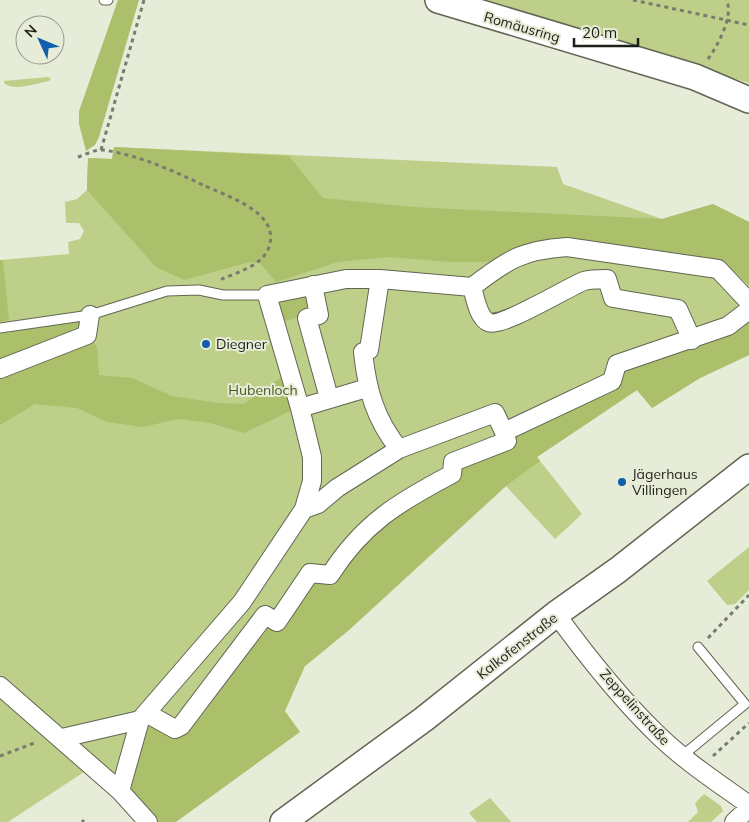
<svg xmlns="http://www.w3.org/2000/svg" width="749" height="822" viewBox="0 0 749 822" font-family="Mulish,sans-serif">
<rect width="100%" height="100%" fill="#e6ecd7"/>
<path fill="#bdcf88" d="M473 0H749V83L746 82Z
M48 77 51 79 49 81C37 83 13 92 4 83V81Z
M114 147 557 167 563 184 662 219 713 204 749 222V355L700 378 652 408 637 390 537 457 582 514 555 539 506 486 349 630 140 802 99 783 84 772 8 822H0V260L69 254 68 242 80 239 84 231 79 223H66L65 202 77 199 87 190 88 158 112 159Z
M749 547V590L735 604 727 605 707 581Z
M704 794 721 806 723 811 711 822H688L698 812 695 803Z
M490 798 511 822H477L469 813Z"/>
<path fill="#acc06c" d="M118 0H139L99 137 95 145 86 151 79 124V111Z
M114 147 289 156 323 198 413 207 662 219 713 204 749 222V285L722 262 623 250 497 262H449L389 257 338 262 276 282 260 263 250 262 184 280 156 267 87 190 88 158 112 159Z
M0 260H3L9 320 0 322Z
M304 291 310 297 311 307C303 317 292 320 280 322L277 298Z
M749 318V355L700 378 652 408 637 390 537 457 540 461 506 486 349 630 305 666 285 711 300 732 176 822H157L133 794 130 779 149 722 171 735H182L266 623 315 579 349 555 458 465 517 445 513 432 623 367Z
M82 321 83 331 0 362V334Z
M89 336 97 347 99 375 132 378 172 396 218 403 244 404 283 376 295 409 244 433 210 423 178 419 143 427 107 422 77 408 35 404 0 425V375Z"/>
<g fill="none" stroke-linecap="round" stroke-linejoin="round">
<g stroke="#616654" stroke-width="11">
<path id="lane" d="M104 0H108
M0 328 90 315 167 291 199 290 223 295H267
M682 756 745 704 698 647"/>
</g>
<g stroke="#616654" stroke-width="20">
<path id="street" d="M380 279 369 350 363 352C367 390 375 419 399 449
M313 285 319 315 307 318 329 398
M472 287C475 297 478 317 488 322 500 329 568 287 584 281 591 279 600 279 607 279L613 298 678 309 692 340
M0 369 87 335 90 315
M300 408 367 388
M304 509 318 504 337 488 399 449 495 413 504 432
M556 614C586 655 619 697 655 732 683 760 717 782 749 805
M0 686 120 791 148 822
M146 713 175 729 181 726 265 615 277 622 310 573 330 575C363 523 399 502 452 474L453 462 507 441 504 432 612 381 617 364 728 326 749 310
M62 738 140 720 242 602 304 509 312 481V457L300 408 267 295 346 279H380L472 287C507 260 522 250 567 247L718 269 749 302
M120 791 140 720
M734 822 749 808"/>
</g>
<g stroke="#616654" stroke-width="28">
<path id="secondary" d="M438 0 695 77 749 100
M283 822 424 719 556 614 618 570 749 467"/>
</g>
<path stroke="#787c6e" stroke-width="3" stroke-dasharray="4 4" stroke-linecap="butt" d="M633 0 749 25
M708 59C717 47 735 14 726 0
M101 150 144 0
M78 157C85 155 95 149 103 150 139 155 171 170 203 185 226 196 281 212 269 247 262 267 236 272 220 280
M708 638 749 595
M0 756 37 742
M713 756 749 723
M82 820 84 822"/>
<use href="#lane" stroke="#fff" stroke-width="9"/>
<use href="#street" stroke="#fff" stroke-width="18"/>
<use href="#secondary" stroke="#fff" stroke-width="25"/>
</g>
<g fill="#115eac" stroke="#e6ecd7" stroke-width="2">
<circle cx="206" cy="344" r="5"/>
<circle cx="622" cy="482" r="5"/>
</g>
<g text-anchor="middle" stroke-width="4" stroke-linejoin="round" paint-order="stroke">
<g font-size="14" fill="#1d1f18" stroke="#e6ecd7">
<text transform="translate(522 27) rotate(16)" y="5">Romäusring</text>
<text transform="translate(517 646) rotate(-38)" y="5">Kalkofenstraße</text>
<text transform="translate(635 707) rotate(48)" y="5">Zeppelinstraße</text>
</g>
<g font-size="14" fill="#1d1f18" stroke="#e6ecd7" text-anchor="start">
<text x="216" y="349">Diegner</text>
<text x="632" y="479">Jägerhaus<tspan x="632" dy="16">Villingen</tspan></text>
</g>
<g font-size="14" fill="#4c591d" stroke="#e6ecd7">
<text x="263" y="395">Hubenloch</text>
</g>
</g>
<g transform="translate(40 40) rotate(314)"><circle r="24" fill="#e6ecd7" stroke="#969a8b"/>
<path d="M0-4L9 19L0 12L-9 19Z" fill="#115eac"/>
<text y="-8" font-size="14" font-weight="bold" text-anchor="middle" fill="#1d1f18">N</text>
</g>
<path d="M574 38v8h64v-8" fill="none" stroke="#1d1f18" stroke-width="2.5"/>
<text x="582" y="38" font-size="15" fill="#1d1f18" stroke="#e6ecd7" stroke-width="4" paint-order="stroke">20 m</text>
</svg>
